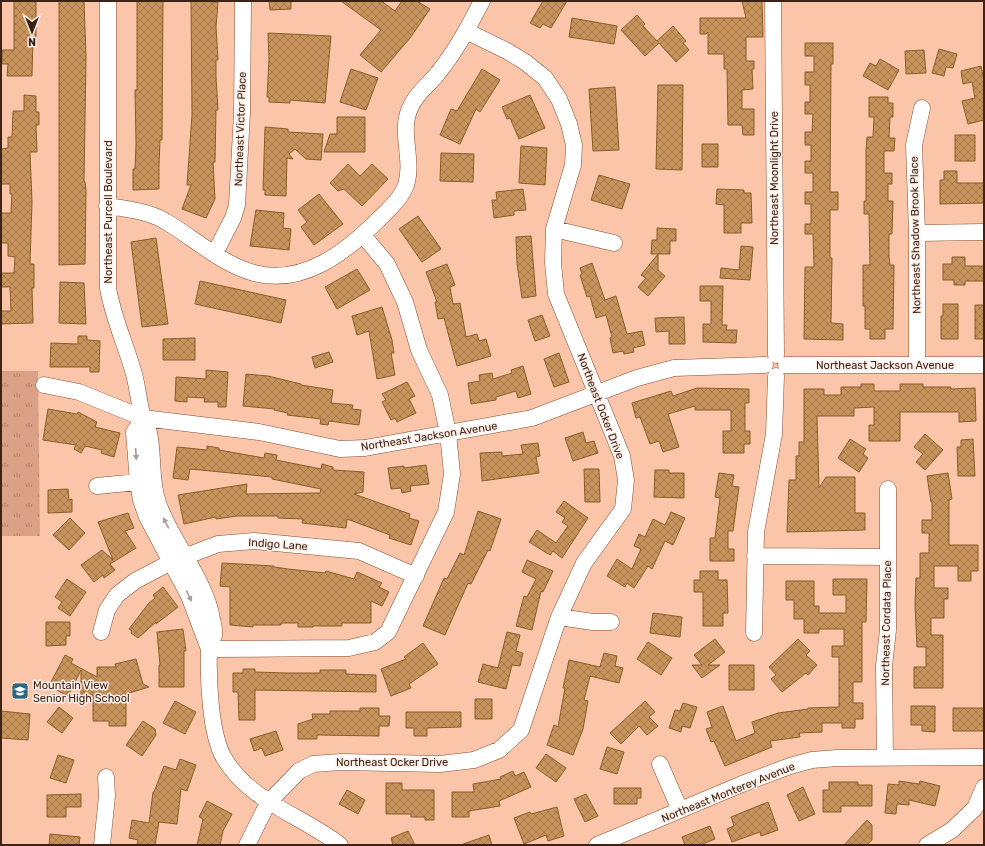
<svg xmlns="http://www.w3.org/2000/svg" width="985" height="846" viewBox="0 0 985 846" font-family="Rubik,sans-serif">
<defs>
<pattern id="grass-tufts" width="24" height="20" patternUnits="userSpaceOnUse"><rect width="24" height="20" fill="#daa186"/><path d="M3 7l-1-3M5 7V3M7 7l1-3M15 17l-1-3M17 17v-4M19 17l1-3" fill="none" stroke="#b2836d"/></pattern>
<pattern id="building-cross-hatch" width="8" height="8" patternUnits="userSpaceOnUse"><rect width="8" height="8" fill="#c8945c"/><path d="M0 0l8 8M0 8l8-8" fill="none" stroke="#a4784b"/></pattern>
</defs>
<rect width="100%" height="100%" fill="#fbc5aa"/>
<path fill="url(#grass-tufts)" d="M1 371H38L40 536H1Z"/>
<path fill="url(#building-cross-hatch)" stroke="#8a5d28" d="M14 1H36V37H33L32 76H7L8 64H2V50H14Z
M59 1H84L86 57 84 182H85L86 191 85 264 59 265Z
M137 1H163L162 140H160L159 165V189L133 190V169H135L136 144 135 90H137Z
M191 1 218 2 216 27 218 60H216V77L218 110H216L215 162H213L215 199 206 218 182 209 191 185H187L192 115Z
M269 1H291V9L270 10Z
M341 1H381L395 11 402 1H417L430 9 410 38 381 72 360 55 381 30Z
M543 1H567L551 28 543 24 540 28 530 23Z
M742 1H762L763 37H746V61H754V69H752L753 89 742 90V109H754V135H743L742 125H728L727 69H724V54H708V32L706 34H700V18H746Z
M637 15 645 24 643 26 657 41 673 26 686 41 683 43 689 50 676 62 659 43 645 56 621 30Z
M572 18 617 26 614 44 569 37Z
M268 33 331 36 325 103 290 100V103L269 102V97H267L269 59Z
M805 43H833V64H831L830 192H838V210H830V258H832L831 323 843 324V340L804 339 805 267H814L813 234H805V224H811V204H805V192H813V173H805V161H811V145H805V132H812L813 114H805V102H810V85H805V72H814V56H805Z
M939 49 957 54 953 68 946 67 944 76 932 73Z
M924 50 926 73 906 74 905 51Z
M880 59 899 70 888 90 863 76 870 63 876 66Z
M981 66 984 81V120L968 124 962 101 975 98 972 82 963 84 961 71Z
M351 69 378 78 366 110 340 102Z
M482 69 500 80 480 112 476 109 460 144 440 135 451 109 457 111Z
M658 85H683L682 170 656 169Z
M615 87 619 150 593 151 589 89Z
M24 95 36 96V112H39V125H36L37 152H30L32 202 30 264H34V288H32L33 323 1 324V311H11L10 287H1V273H14L15 257 8 256V243H1V213H11L12 194H10V184H1V149L8 148V137H12L13 111H24Z
M530 95 545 128 519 139 510 118 507 119 502 107Z
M869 97H888V103H893V117H890L889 138H895L894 151H884V173H892V184H888V201H893L892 234H889V257L890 265H894L893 329H885V339H870V329H865V306H863V265H870L869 214H864V201H866V151L867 137H873L874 117H869Z
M337 117H365V152H324L330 134H337Z
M265 127 288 129V132L323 134 321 160 306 159 295 149 289 154 293 159 287 158 286 196 265 195V190H263Z
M955 135H975V161H955Z
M702 144H718V167H702Z
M521 146 547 148 545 185 519 183Z
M441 153 474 154 473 182 440 181Z
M348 164 360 176 372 164 388 179 362 206 344 189 338 191 330 183Z
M944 171H957V183H984V203L940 204V180H944Z
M599 175 630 184 622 209 591 200Z
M523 189 526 210 514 211V215L494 218 492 200H497L496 192Z
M717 189 744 190V193H751L752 223H741V233H724V205L716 204Z
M319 194 343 224 314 245 301 227 307 222 298 210Z
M256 210 284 213 283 228 291 229 289 250 250 246Z
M418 216 441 249 422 262 399 229Z
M657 228 676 229V241H670V254H658V270L665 276 648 296 638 287 646 278 641 275 658 254H651L652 240H657Z
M531 236 536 296 522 298 517 264 516 237Z
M156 238 168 324 142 327 131 242Z
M741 246 753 247 750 280 720 278 721 268 739 270Z
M952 257H965V266H984V281H965V285H954V280H943V264H952Z
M592 263 605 300 616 296 627 334 642 331 645 345 633 348 634 352 624 354 623 351 613 353 610 338 612 337 606 315 596 318 590 296 587 297 580 275 582 274 580 268Z
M447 264 455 285 450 287 453 304 460 303 466 337 477 334 479 341 486 339 491 356 457 366 444 318 438 319 435 302H437L426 272Z
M357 269 370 290 337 309 325 287Z
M200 281 286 300 281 323 195 304Z
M60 282 84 283 86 324 59 323Z
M700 286H723L722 325H727L726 330H737L736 343 703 342V324H711V301H700Z
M943 304H958V339H941V316H943Z
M975 305H984V339H975Z
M382 307 392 340 394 353H391L395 375 377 379 369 331 357 335 352 316Z
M542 315 550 336 535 341 528 320Z
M684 317 685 344H669V331L656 332 655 318Z
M78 336H87V340L100 341 99 372H90V367H50L51 343 78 344Z
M195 338V360H163V339Z
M329 352 333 362 315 368 312 357Z
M559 353 569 382 554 387 544 359Z
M523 366 531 394 518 398 516 391 496 397V400L471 404 468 383 480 381 479 375 492 373 493 379 512 373 511 370Z
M206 370 228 372 226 407H218V402H204L205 398 187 397V402L175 401 176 377 206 379Z
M246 374 268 376 301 384V385L333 390 331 403 353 405 352 409 361 410 359 425 329 421 328 425 320 424 321 419 287 415 288 413 274 410 275 409 243 406Z
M407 382 415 396 409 399 416 413 397 422 395 418 391 420 382 402 386 400 382 394Z
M861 384H874V391H900V384H923V387H951V389L975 388 976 421 959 422V412H900V441H869V425H874V407L854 408V416H817L819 488 826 477H855V513H865V530L787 532 789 480H796V456H799V442H804V389H824V395H841V387H861Z
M697 388 749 389V403H745V431H750V444H744V453H723V431H731V410H695V406L668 414 679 447 663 452 659 441 650 444 640 417 636 418 632 403 671 391 673 396Z
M48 409 77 414 78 412 97 422 95 427 120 433 114 457 101 453 102 450 85 446 81 453 74 449 76 445 43 440Z
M583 432 586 443 594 441 598 453 573 461 565 438Z
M925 434 943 450 925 470 916 462 923 454 914 447Z
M850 439 866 449 863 454 868 458 859 472 838 458Z
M973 439 975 476H958L957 447H961V440Z
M538 443 540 456 536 457 539 473 482 481 480 453 502 452V456L523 454 521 445Z
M207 446 219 448V450L264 458 265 453 277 455 276 460 321 469 322 464 333 467V470L364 472 363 492 354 494 410 514 409 518 419 521 411 545 389 538 390 535 347 519 346 528 302 523 303 519 278 518V516H237L216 519V517L184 524 178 495 247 484 246 494 320 493 321 489 272 479V477L190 469 188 480 173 478 177 447 207 450Z
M426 465 429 484 410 486 411 491 402 493 401 488 391 489 388 468 404 466V468Z
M584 469H599L600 502H585Z
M655 470H669V473H684V498L654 497Z
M719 473 734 475 732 486 739 487 733 531H728V549H734V561H710V538H715L720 498 715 497Z
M948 473 952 499 949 500V545H978V571H971V581H958V566H934V588H948V599H944V618H931V635H943V688H914V667H926V647H917L915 605 916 578H920V553H929V533H922V520H932V502H931L927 476Z
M68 489 69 500 72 499V512L48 513V490Z
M564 501 588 518 562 558 553 551 550 555 529 542 537 530 556 543 568 526 562 522 565 518 556 512Z
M478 511 501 519 490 551 488 550 471 584 468 583 445 635 423 626 444 578 447 579 460 553 464 555Z
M671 512 685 518 673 545 665 541 652 569 648 566 634 588 627 583 625 587 607 576 617 559 632 569 641 549 634 546 639 534 645 537 653 519 665 525Z
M128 513 134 528 125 531 136 548 110 564 115 570 104 578 103 575 94 582 81 565 102 550 113 560 98 522Z
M70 518 85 533 69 550 53 535Z
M527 560 553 571 543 592 541 591 532 630 516 626 524 596 527 597 536 579 522 572Z
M222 563 274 566V567L288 569 325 573 326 571 354 579 357 572 382 583 379 587 389 592 382 606 371 601V623H342V626H313V627H298V623H281V625H253V627L230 625V587L220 586Z
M700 571H718V580H727L728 613H723V626H703V592H694V580H700Z
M67 579 86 592 70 616 58 608 62 602 55 597Z
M833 579H867L866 622H862V682H853V703H863V719H855V728H842V723H822V732L799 733 800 737 770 741 772 747 725 766 714 741 711 742 706 729 712 727 707 712 723 706 736 741 755 733 752 722 778 713 808 709V708L839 707V657H832V646H844V629H819V633H804V619H794V600H786V581H814V606H819V613H846V595H833Z
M163 587 178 607 156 624V622L138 638 131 633 132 631 129 629 149 603 155 598 153 595Z
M653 613 682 617 680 637 650 633Z
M46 622H70V636H66V645L46 646Z
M183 629 186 651H184V687H159V665H160L157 632Z
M507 632 520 635 516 651 523 653 520 666 512 665 506 689 478 682 483 664 498 668Z
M715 639 725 652 708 665H720L702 678 692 665H702L694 655Z
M798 639 810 651 806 655 817 665 808 675 806 673 782 692 771 679 776 675 769 667Z
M648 642 672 658 661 675 637 659Z
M423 643 438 664 409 684 411 688 391 696 381 669 406 659 404 657Z
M604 653 617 656 615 666 623 668 619 683 590 676 584 700 588 701 583 729 573 755 547 745 554 725 558 727 565 688H563L569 660 600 667Z
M65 655 73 659 71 663 97 677V667H116L115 664 136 659 143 684 149 687 126 694V726H109V721H93V695H81V670L68 696 49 686Z
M729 665H754V690H729Z
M243 669H255V672L286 673H320V670H346V674L376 675V692L255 690V720H239L238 692H233V673H243Z
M475 699H492V719H475Z
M175 701 196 712 185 734 163 723Z
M645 701 655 712 649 717 658 726 647 735 639 726 621 744 610 733Z
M683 703 697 707 690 728 682 726 681 732 669 728 675 710 680 711Z
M911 706H935V732L922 731V725H911Z
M59 707 73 718 62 733 47 722Z
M360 708H379V716H390L389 726H379V736L317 735V739H298V724L313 719 312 714H330V711H360Z
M953 708H984V731H953Z
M1 711 30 714 28 740 1 738Z
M406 712H461V727L427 728V736H414V728H406Z
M143 721 155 729 156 735 142 756 126 745Z
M276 731 283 750 265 756 262 748 254 751 250 739Z
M607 747 624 752 617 774 600 769Z
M546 754 566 768 556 782 536 768Z
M58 755 74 760 66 783 50 778Z
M180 759 196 765 187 791 181 789 177 824 159 822 155 845H137L138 840 129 838 132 820 149 823 153 792H154L164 766 176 770Z
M513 771 515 776 524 772 531 787 499 801 500 806 469 811V817H452V792H474L473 784 501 779 500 777Z
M899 781 919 784 920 781 940 786 935 806 909 800V805L897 804 896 814 885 813 888 784 899 785Z
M829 782H858V785H872V806H841V812H823V790H829Z
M386 783H402V790H434V820H425V817H411V814H386Z
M803 787 815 814 799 821 787 795Z
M614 788H641V798H637V804H614Z
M347 790 365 800 358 814 339 804Z
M81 794V807H66V817H47V795Z
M586 794 598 816 585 822 574 799Z
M207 801 232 814 223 831 220 845H197L203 819 199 817Z
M768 802 778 830 761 836 760 832 732 842 727 829 734 826 731 817Z
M557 807 564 836 548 841 546 835 524 844 514 818 530 812 531 814Z
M867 820 872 825V840L867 845H844Z
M710 826 715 839 700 845H685L682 837Z
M408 831 415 845H393L391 838Z
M50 834 80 837 79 845H49Z
M489 835 492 845H463V844Z"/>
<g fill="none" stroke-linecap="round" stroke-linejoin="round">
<g stroke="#874d2e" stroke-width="17">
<path id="minor" d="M108 1V288C113 318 126 345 134 374 138 389 139 404 143 418 145 423 148 428 149 433 154 456 150 480 158 503 171 541 206 580 212 619 213 624 215 630 214 635 212 640 210 645 209 650 208 678 210 734 224 758 250 802 301 815 340 845
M773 1 776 355
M107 206C127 209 147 211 165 221 194 238 221 264 254 273 303 286 346 252 378 220 388 210 401 199 406 185 414 159 399 133 410 108 417 92 428 86 438 73 456 51 469 26 482 1
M554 229 614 243
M917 233 984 232
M215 253 233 218 237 205 242 113 243 1
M917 364V233L914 145 922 108
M786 365H984
M44 385 79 392 143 418 259 432 340 449 365 448 532 418 637 378 674 368 765 365
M143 418 134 432 138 482 141 500 147 517 189 596 209 649
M97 486 138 482
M755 556 887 557
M559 617 593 622H611
M101 632 107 610 117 595 135 581 171 562 218 544 254 541 359 551 416 576
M754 633 756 532 774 434 776 376
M209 649 349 648 375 642 388 632 446 512 452 474 448 433 440 395 419 350 405 302 387 264 363 235
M885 757 884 666 888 630V489
M660 764 680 810
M102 845 107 796 106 777
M247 845 268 803 299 771 313 764 341 762 440 764 474 760 499 750 521 730 559 617 584 563 623 509 626 480 622 456 556 294 553 263 554 229 573 165 574 145 569 124 559 99 545 78 525 62 507 51 466 31
M597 845 742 784 790 766 812 760 837 758 984 757
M927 845 952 830 975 808 984 787"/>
</g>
<use href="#minor" stroke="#fff" stroke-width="16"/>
</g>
<defs><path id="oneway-solid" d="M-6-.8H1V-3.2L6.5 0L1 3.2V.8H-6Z"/></defs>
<g fill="#a89c96">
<use href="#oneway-solid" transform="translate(136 454) rotate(86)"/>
<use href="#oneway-solid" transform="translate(166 523) rotate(-117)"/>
<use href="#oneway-solid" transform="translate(189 596) rotate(65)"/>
</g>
<defs>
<g id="school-square" transform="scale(0.9)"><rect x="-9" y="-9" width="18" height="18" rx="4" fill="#2c677f" stroke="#fef0e9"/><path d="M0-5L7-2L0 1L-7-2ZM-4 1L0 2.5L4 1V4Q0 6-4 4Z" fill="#fff"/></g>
</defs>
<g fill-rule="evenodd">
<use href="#school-square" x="20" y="691"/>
</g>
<g text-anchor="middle" stroke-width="3" stroke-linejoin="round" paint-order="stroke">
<g font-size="11" fill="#3d2316" stroke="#fef0e9">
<text transform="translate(240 129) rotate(-88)" y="4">Northeast Victor Place</text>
<text transform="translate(774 178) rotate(-90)" y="4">Northeast Moonlight Drive</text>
<text transform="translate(108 212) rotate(-90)" y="4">Northeast Purcell Boulevard</text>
<text transform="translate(915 235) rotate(-91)" y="4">Northeast Shadow Brook Place</text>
<text x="885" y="369">Northeast Jackson Avenue</text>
<text transform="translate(601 406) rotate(69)" y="4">Northeast Ocker Drive</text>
<text transform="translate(429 436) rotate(-9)" y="4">Northeast Jackson Avenue</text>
<text transform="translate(278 544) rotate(4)" y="4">Indigo Lane</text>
<text transform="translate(886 623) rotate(-89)" y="4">Northeast Cordata Place</text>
<text x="392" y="766">Northeast Ocker Drive</text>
<text transform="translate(728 792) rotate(-22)" y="4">Northeast Monterey Avenue</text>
</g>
<g font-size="11" fill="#3d2316" stroke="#fef0e9" text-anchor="start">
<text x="33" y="689">Mountain View<tspan x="33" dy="13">Senior High School</tspan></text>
</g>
</g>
<rect width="985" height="846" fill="none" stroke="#3d2316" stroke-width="4"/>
<g transform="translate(32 32) rotate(180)" stroke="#fef0e9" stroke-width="3" paint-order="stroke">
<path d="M0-3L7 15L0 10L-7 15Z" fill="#3d2316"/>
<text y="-6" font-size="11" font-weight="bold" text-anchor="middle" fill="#3d2316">N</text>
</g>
</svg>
